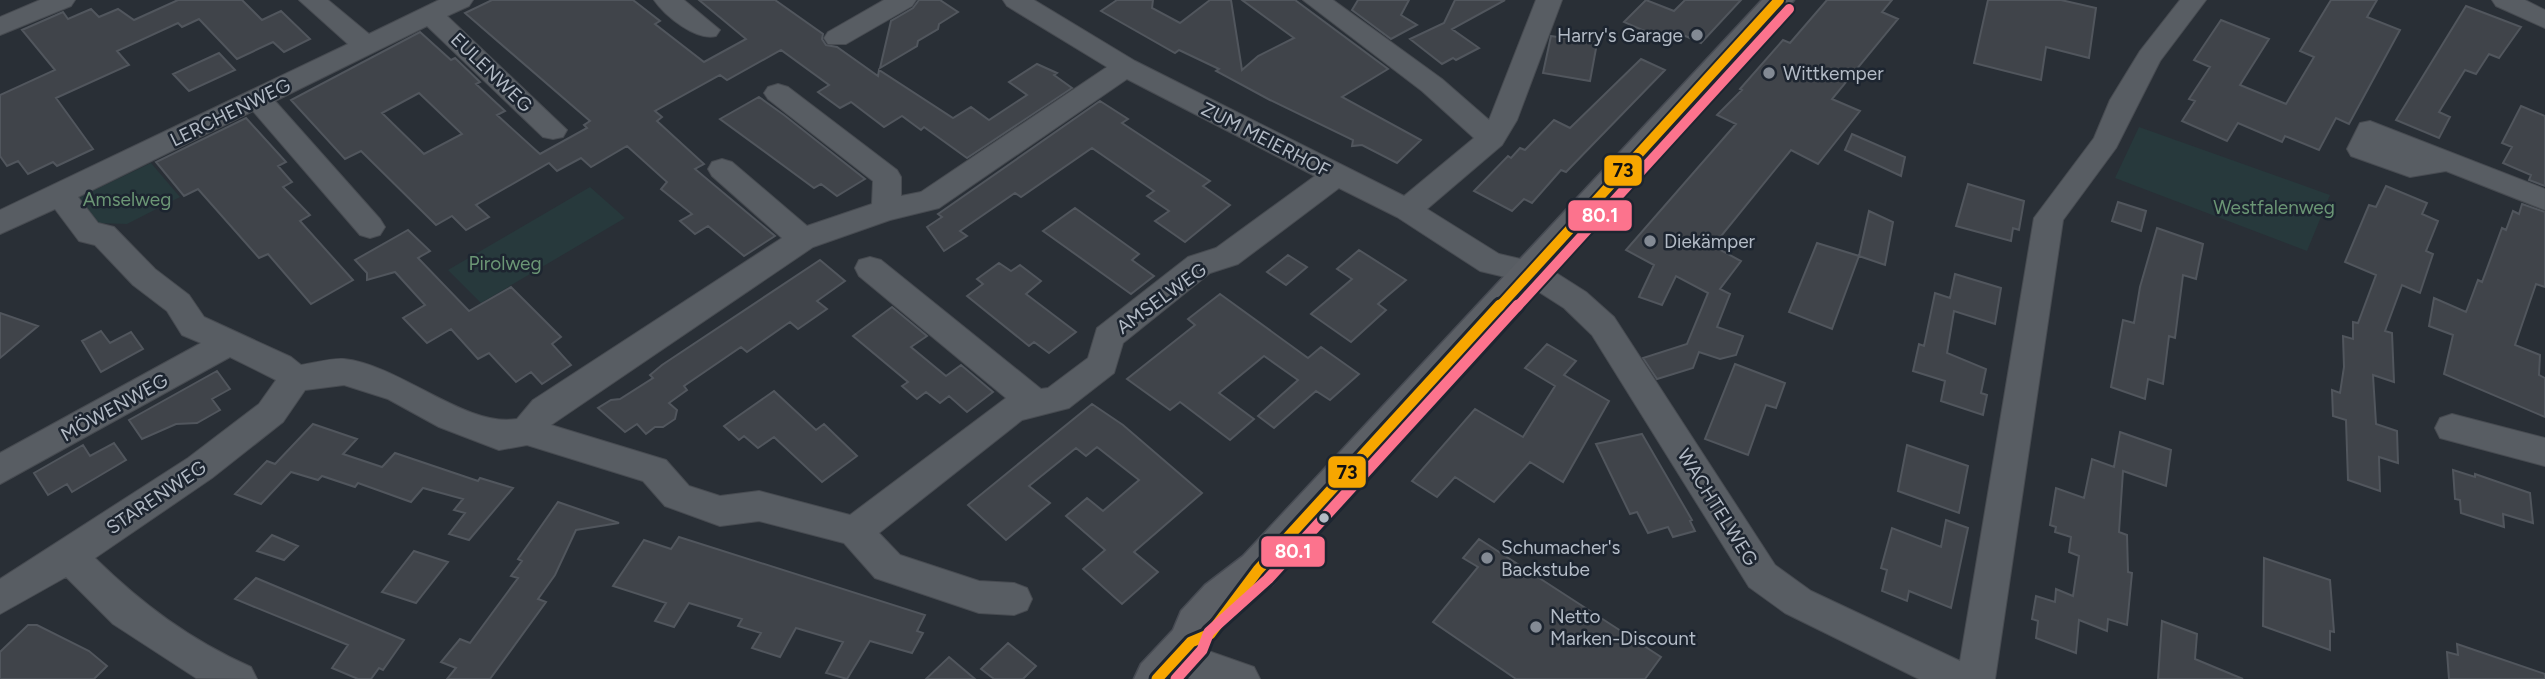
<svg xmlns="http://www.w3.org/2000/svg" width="2545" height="679" viewBox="0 0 2545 679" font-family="Figtree,sans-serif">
<rect width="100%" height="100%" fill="#292f36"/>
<path fill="#27393c" d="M2139 127 2330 195 2307 251 2115 178Z
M151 163 180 197 127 224 95 223 78 198Z
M590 187 625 218 481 303 448 270Z"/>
<path fill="#40444a" stroke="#51565d" stroke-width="2" fill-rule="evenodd" d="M178 0H242L262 20 281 11 310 39 284 52 273 42 237 59 199 19 182 27 178 23 117 51 129 65 56 98 93 149 57 166 53 162 28 174 18 161 7 166 0 156V95L55 70 22 30 63 12 68 19 91 9 99 17 118 9 134 20Z
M492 0H633L660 21 655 24 704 62 746 39 699 0H775L823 34 822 39 826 45 837 47 878 76 879 70 953 118 971 107 989 120 1027 95 1009 82 1037 64 1057 73 1054 75 1072 88 967 158 924 127 921 130 902 116 884 127 851 102 840 108 818 92 829 85 781 50 727 80 720 75 655 111 662 117 657 121 704 164 695 169 775 236 744 256 708 226 695 234 680 221 692 214 661 189 667 182 627 146 591 167 581 158 557 171 549 163 476 205 489 217 466 230 452 216 436 225 361 151 345 159 291 100 420 32 451 60 455 58 480 82 476 84 505 111 497 115 540 154 587 128 584 125 590 121 465 13ZM419 93 462 134 424 154 382 113Z
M919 0H940L958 12 939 24 938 29 918 41 917 46 880 68 891 21 913 8Z
M1117 0H1153L1152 8 1180 23 1210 0H1231L1242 70 1258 56 1294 38 1242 0H1295L1388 69 1342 97 1421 140 1397 163 1362 145 1352 146 1353 140 1270 100 1216 71 1219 69 1179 50 1175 53 1101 11Z
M1358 0H1409L1401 15 1417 25 1391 39 1352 10Z
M1455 0H1505L1452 29 1479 48 1456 60 1453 58 1442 64 1410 39 1444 23Z
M1646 0 1674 11 1685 0H1741L1701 43 1674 31 1665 40 1624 22Z
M1827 0H1892L1882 12 1898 19 1832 99 1860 111 1818 164 1791 150 1713 246 1741 261 1720 289 1730 294 1717 327 1743 336 1736 355 1720 359 1699 352 1693 368 1657 379 1643 358 1687 344 1708 293 1676 276 1662 305 1639 297 1654 265 1626 250 1736 124 1717 115 1742 90 1740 89 1783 40 1790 43Z
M1988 0H2061L2096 8 2089 58 2046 47 2041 80 1974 63Z
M2331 0H2377L2367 17 2400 30 2349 124 2336 118 2319 150 2285 136 2282 142 2238 123 2227 141 2182 121 2195 101 2189 99 2210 67 2194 60 2221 20 2269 39 2240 85 2286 104 2314 57 2300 51Z
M2466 6 2521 27 2499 58 2489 54 2476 74 2465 70 2439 112 2450 117 2439 138 2396 120Z
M1551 36 1597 43 1590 81 1543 73Z
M219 53 235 70 189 91 173 74Z
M1641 59 1665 70 1566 172 1561 170 1532 203 1524 199 1512 211 1474 191 1508 156 1511 158 1520 148 1525 150 1554 120 1570 128Z
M759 97 784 115 865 179 837 196 821 184 814 188 720 119Z
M1100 101 1128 119 1122 123 1210 181 1203 186 1230 205 1185 242 1155 221 1169 211 1147 196 1154 191 1092 148 1021 197 1015 193 960 231 967 236 944 251 927 227 942 217 938 214Z
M2521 106 2545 116V186L2529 180 2531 175 2503 163 2512 147 2502 143Z
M246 118 286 162 278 166 292 182 283 187 310 215 300 221 353 280 311 304 268 254 259 258 198 189 184 196 156 162Z
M1852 134 1905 157 1901 176 1845 150Z
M1968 184 2024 201 2019 230 2013 228 2011 241 1956 226Z
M2386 186 2427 203 2422 214 2438 221 2426 251 2433 254 2420 293 2402 285 2385 331 2392 333 2394 382 2373 375 2376 424 2397 431 2398 463 2379 457 2380 491 2348 480 2346 420 2333 416 2332 390 2340 393 2344 367 2343 336 2353 339V322L2358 323 2376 275 2345 262 2369 205 2376 207Z
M2118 202 2146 211 2141 231 2112 221Z
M2522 204 2545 212V287L2536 284 2515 345 2540 355 2539 375 2545 378V417L2444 374 2453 335 2429 326 2434 298 2466 312 2478 280 2482 282 2502 228 2506 230 2513 211 2519 214Z
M1075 208 1139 254 1132 260 1154 276 1131 294 1043 231Z
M1869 211 1893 222 1885 265 1859 256Z
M2157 228 2203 244 2196 279 2183 275 2175 338 2169 336 2163 384 2148 379 2145 399 2111 387 2123 320 2134 323 2140 287Z
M408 230 430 251 418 258 469 311 511 287 561 337 552 344 571 365 542 384 531 372 516 382 489 353 478 359 451 329 427 343 403 318 425 305 395 272 367 280V273L355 260Z
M1817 243 1859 256 1832 329 1789 312Z
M1359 250 1406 280 1378 304 1386 310 1351 342 1311 314 1352 279 1337 269Z
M1288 255 1307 267 1286 285 1267 272Z
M820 260 845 281 817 301 827 309 798 329 790 322 747 352 741 347 684 386 687 390 669 403 677 410 675 419 663 427H655L646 434 637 424 625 432 598 408 611 400 620 399 653 378 650 375 662 365Z
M999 263 1011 271 1020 265 1041 281 1026 294 1076 332 1049 353 1034 342 1029 346 967 296 983 284 977 279Z
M1955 274 2001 288 1995 324 1954 311 1947 353 1986 369 1981 393 1987 395 1983 415 1941 401 1945 381 1913 371 1919 344 1924 346 1935 293 1950 298Z
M1220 294 1308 358 1321 347 1359 374 1330 400 1316 391 1274 428 1258 416 1298 380 1264 356 1219 393 1254 419 1230 440 1180 402 1170 410 1127 379 1195 325 1188 319Z
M892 307 927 336 911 347 946 376 961 365 993 392 967 412 949 396 940 403 926 392 917 399 902 386 908 382 853 336Z
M0 313 38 326 0 358Z
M101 331 110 343 131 332 143 349 101 372 82 341Z
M1547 344 1576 361 1564 375 1609 401 1563 482 1530 462 1494 502 1455 477 1437 497 1412 481 1475 409 1523 437 1555 386 1525 368Z
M1735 364 1785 383 1776 408 1766 405 1748 455 1705 439Z
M217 371 230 389 212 399 220 410 197 423 176 424 142 439 129 420Z
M774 391 816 430 824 424 857 456 822 482 774 437 758 448 744 436 739 440 724 426Z
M1092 404 1123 425 1202 493 1134 552 1158 572 1122 604 1083 569 1105 550 1066 516 1087 498 1103 511 1139 480 1097 447 1086 456 1076 448 1029 486 1050 503 1006 540 968 505Z
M313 424 357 439 343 454 382 467 395 453 478 481 480 478 513 488 469 540 449 534 465 513 454 510 463 499 423 488 411 502 358 483 355 487 322 476 318 480 291 472 261 504 235 494 267 461 275 464Z
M2120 432 2171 450 2166 486 2123 471 2119 532 2127 535 2128 572 2132 573 2127 625 2108 619 2107 631 2079 620 2076 653 2036 638 2038 621 2032 619 2036 596 2055 602 2056 589 2073 596 2079 556 2069 552 2071 537 2055 532 2056 527 2050 525 2056 488 2084 498 2092 459 2114 467Z
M1642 434 1692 520 1690 521 1695 531 1673 537 1668 527 1648 533 1637 512 1630 514 1596 444Z
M114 443 126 460 72 492 67 484 48 495 34 473 83 445 90 456Z
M1907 445 1968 466 1959 513 1898 491Z
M2453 470 2475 477V474L2530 493 2533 523 2503 514 2504 527 2461 513 2460 500 2455 499Z
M558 502 619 523 576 530 555 575 538 599 546 602 490 679H447L456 668 441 662 460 639 470 643 518 578 511 576 522 561 518 559Z
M1946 520 1968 528 1951 608 1909 591 1907 601 1882 591 1887 570 1881 568 1892 528 1941 547Z
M272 535 298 546 284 560 257 551Z
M679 537 925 615 917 631 923 633 912 653 870 641 847 679 826 673 843 642 796 628 780 657 752 648 761 633 738 626 742 619 689 603 674 627 655 621 666 603 613 586 644 540 671 549Z
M1479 539 1661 657 1645 679H1516L1433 622 1478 567 1463 558Z
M414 551 448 562 416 603 382 592Z
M2264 558 2330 580 2334 632 2330 631V650L2263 626Z
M256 578 404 640 383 670 379 668 371 679H358L332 668 348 645 235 599Z
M2162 621 2197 634 2195 659 2243 679H2158Z
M28 625H37L89 651 107 666 94 679H0V652Z
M1008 643 1036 666 1023 679H994L981 669Z
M2457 644 2545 674V679H2449L2447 652 2458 655Z
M949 657 975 679H926Z"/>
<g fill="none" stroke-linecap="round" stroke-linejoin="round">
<g stroke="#474b51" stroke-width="2">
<path id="minor" d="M40 0H75L71 6 0 35V17Z
M299 0H328L369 34 439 0H473L469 6 447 16 567 130 563 137 553 139 543 137 427 26 275 101 380 219 385 227 380 235 370 238 360 235 253 111 78 197 98 223 114 227 155 269 189 295 204 317 291 357 301 365C314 363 331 358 344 359 400 365 466 428 517 419L533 400 782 238 712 176 708 169 712 162 722 159 732 162 807 226 872 204 873 181 768 99 764 93 768 87 778 84 788 87 897 170 901 177V196L921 192 1107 67 1007 6 1003 0H1034L1135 61 1404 196 1474 138 1422 91 1303 0H1333L1442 79 1489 120 1536 0H1562L1517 120 1502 145 1427 209 1499 254 1542 264 1586 292 1614 317 1775 565 1811 591 1960 661 2034 218 2094 138 2110 100 2140 51 2180 0H2206L2160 61 2116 148 2063 220 1995 679H1919L1785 613 1749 587 1592 335 1564 308 1522 281 1480 271 1397 217 1339 188 1238 264 1210 273 1123 343 1114 373 1069 408 1022 420 879 533 900 555 979 581 1014 583 1027 588 1032 599 1027 610 1014 615 979 613 875 578 844 543 759 521 720 526 665 506 643 481 527 445 499 450 439 427 388 399 344 385 305 390 283 422 212 478 95 558C142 604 190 640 251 667L257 679 196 678 113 624 66 577 0 614V579L188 458 259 404 276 380 230 357 0 484V453L201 343 182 335 167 311 133 285 95 245 79 241 55 209 0 234V210L348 44ZM1127 79 1315 176 1216 248 1188 257 1097 328 1088 358 1048 388 1041 389 881 260 870 257 859 260 855 268 859 276 1006 398 850 515 759 491 720 496 689 486 666 460 551 425 813 247 890 220 939 208Z
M654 0H684L720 30 716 36C696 41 665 16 654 0Z
M884 0H916L912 6 846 44H828L824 38 828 32Z
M2492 0H2525L2545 10V28L2496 6Z
M2370 121 2545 189V210L2446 171 2410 177 2351 156 2347 149 2360 123Z
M2452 414 2545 438V466L2440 438 2435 428 2440 418Z
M1177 640 1254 667 1260 679H1191L1164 669 1158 657 1164 645Z"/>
</g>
<g stroke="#474b53" stroke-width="3">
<path id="major" d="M1762 0H1794L1273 584C1254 599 1227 615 1215 637 1206 653 1199 665 1187 679H1134L1141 664 1173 630 1181 611 1205 585 1243 556Z"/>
</g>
<use href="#minor" fill="#585d63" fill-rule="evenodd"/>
<use href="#major" fill="#5b5f65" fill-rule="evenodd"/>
<g stroke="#1d2530" stroke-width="14">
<path id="bus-1-far1" d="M1499 307 1779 0"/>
</g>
<g stroke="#1d2530" stroke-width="17">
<path id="bus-1" d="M1157 679 1191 642 1210 634 1258 570 1500 305"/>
</g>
<g stroke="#1d2530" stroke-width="14">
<path id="bus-2-far1" d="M1517 307 1789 9"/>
</g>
<g stroke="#1d2530" stroke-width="17">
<path id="bus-2" d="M1176 679 1202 650 1209 632 1268 579 1518 305"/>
</g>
<use href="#bus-1-far1" stroke="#f7a600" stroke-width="10"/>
<use href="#bus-1" stroke="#f7a600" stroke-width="11"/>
<use href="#bus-2-far1" stroke="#fc738d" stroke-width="10"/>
<use href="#bus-2" stroke="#fc738d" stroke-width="11"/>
</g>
<g fill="#838a94" stroke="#1d2530" stroke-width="2.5">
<circle cx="1697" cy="35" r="7"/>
<circle cx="1769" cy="73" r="7"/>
<circle cx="1650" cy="241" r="7"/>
<circle cx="1487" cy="558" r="7"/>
<circle cx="1536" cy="627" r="7"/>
</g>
<circle fill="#b3bbc6" stroke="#1d2530" stroke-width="2.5" cx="1324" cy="518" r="6"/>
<g text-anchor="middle" stroke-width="5" stroke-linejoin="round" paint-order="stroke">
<g font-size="19" fill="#b3bbc6" stroke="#1d2530" text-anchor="start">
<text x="1683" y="42" text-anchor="end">Harry's Garage</text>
<text x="1783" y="80">Wittkemper</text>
<text x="1664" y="248">Diekämper</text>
<text x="1501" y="554">Schumacher's<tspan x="1501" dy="22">Backstube</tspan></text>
<text x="1550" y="623">Netto<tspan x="1550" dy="22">Marken-Discount</tspan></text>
</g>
<g font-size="19" fill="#b3bbc6" stroke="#1d2530">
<text transform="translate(492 72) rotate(44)" y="7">EULENWEG</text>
<text transform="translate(230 112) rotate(-26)" y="7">LERCHENWEG</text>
<text transform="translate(1266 139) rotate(27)" y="7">ZUM MEIERHOF</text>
<text transform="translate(1161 298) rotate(-36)" y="7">AMSELWEG</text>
<text transform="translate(114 407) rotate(-29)" y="7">MÖWENWEG</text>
<text transform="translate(156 497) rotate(-34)" y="7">STARENWEG</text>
<text transform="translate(1718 507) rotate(58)" y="7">WACHTELWEG</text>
</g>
<g font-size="19" fill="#6b9675" stroke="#1d2530">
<text x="127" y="206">Amselweg</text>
<text x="2274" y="214">Westfalenweg</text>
<text x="505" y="270">Pirolweg</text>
</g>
</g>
<g stroke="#1d2530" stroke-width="2.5">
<rect x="1603" y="154" width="40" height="33" rx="7" fill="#f7a600"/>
<rect x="1567" y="199" width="66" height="33" rx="7" fill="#fc738d"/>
<rect x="1327" y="455" width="40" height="34" rx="7" fill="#f7a600"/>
<rect x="1260" y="535" width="66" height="33" rx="7" fill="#fc738d"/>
</g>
<g font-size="19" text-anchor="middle" font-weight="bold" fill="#fff">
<text x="1600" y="222">80.1</text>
<text x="1293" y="558">80.1</text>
</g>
<g font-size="19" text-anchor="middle" font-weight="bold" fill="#111">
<text x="1623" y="177">73</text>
<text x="1347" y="479">73</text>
</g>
</svg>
